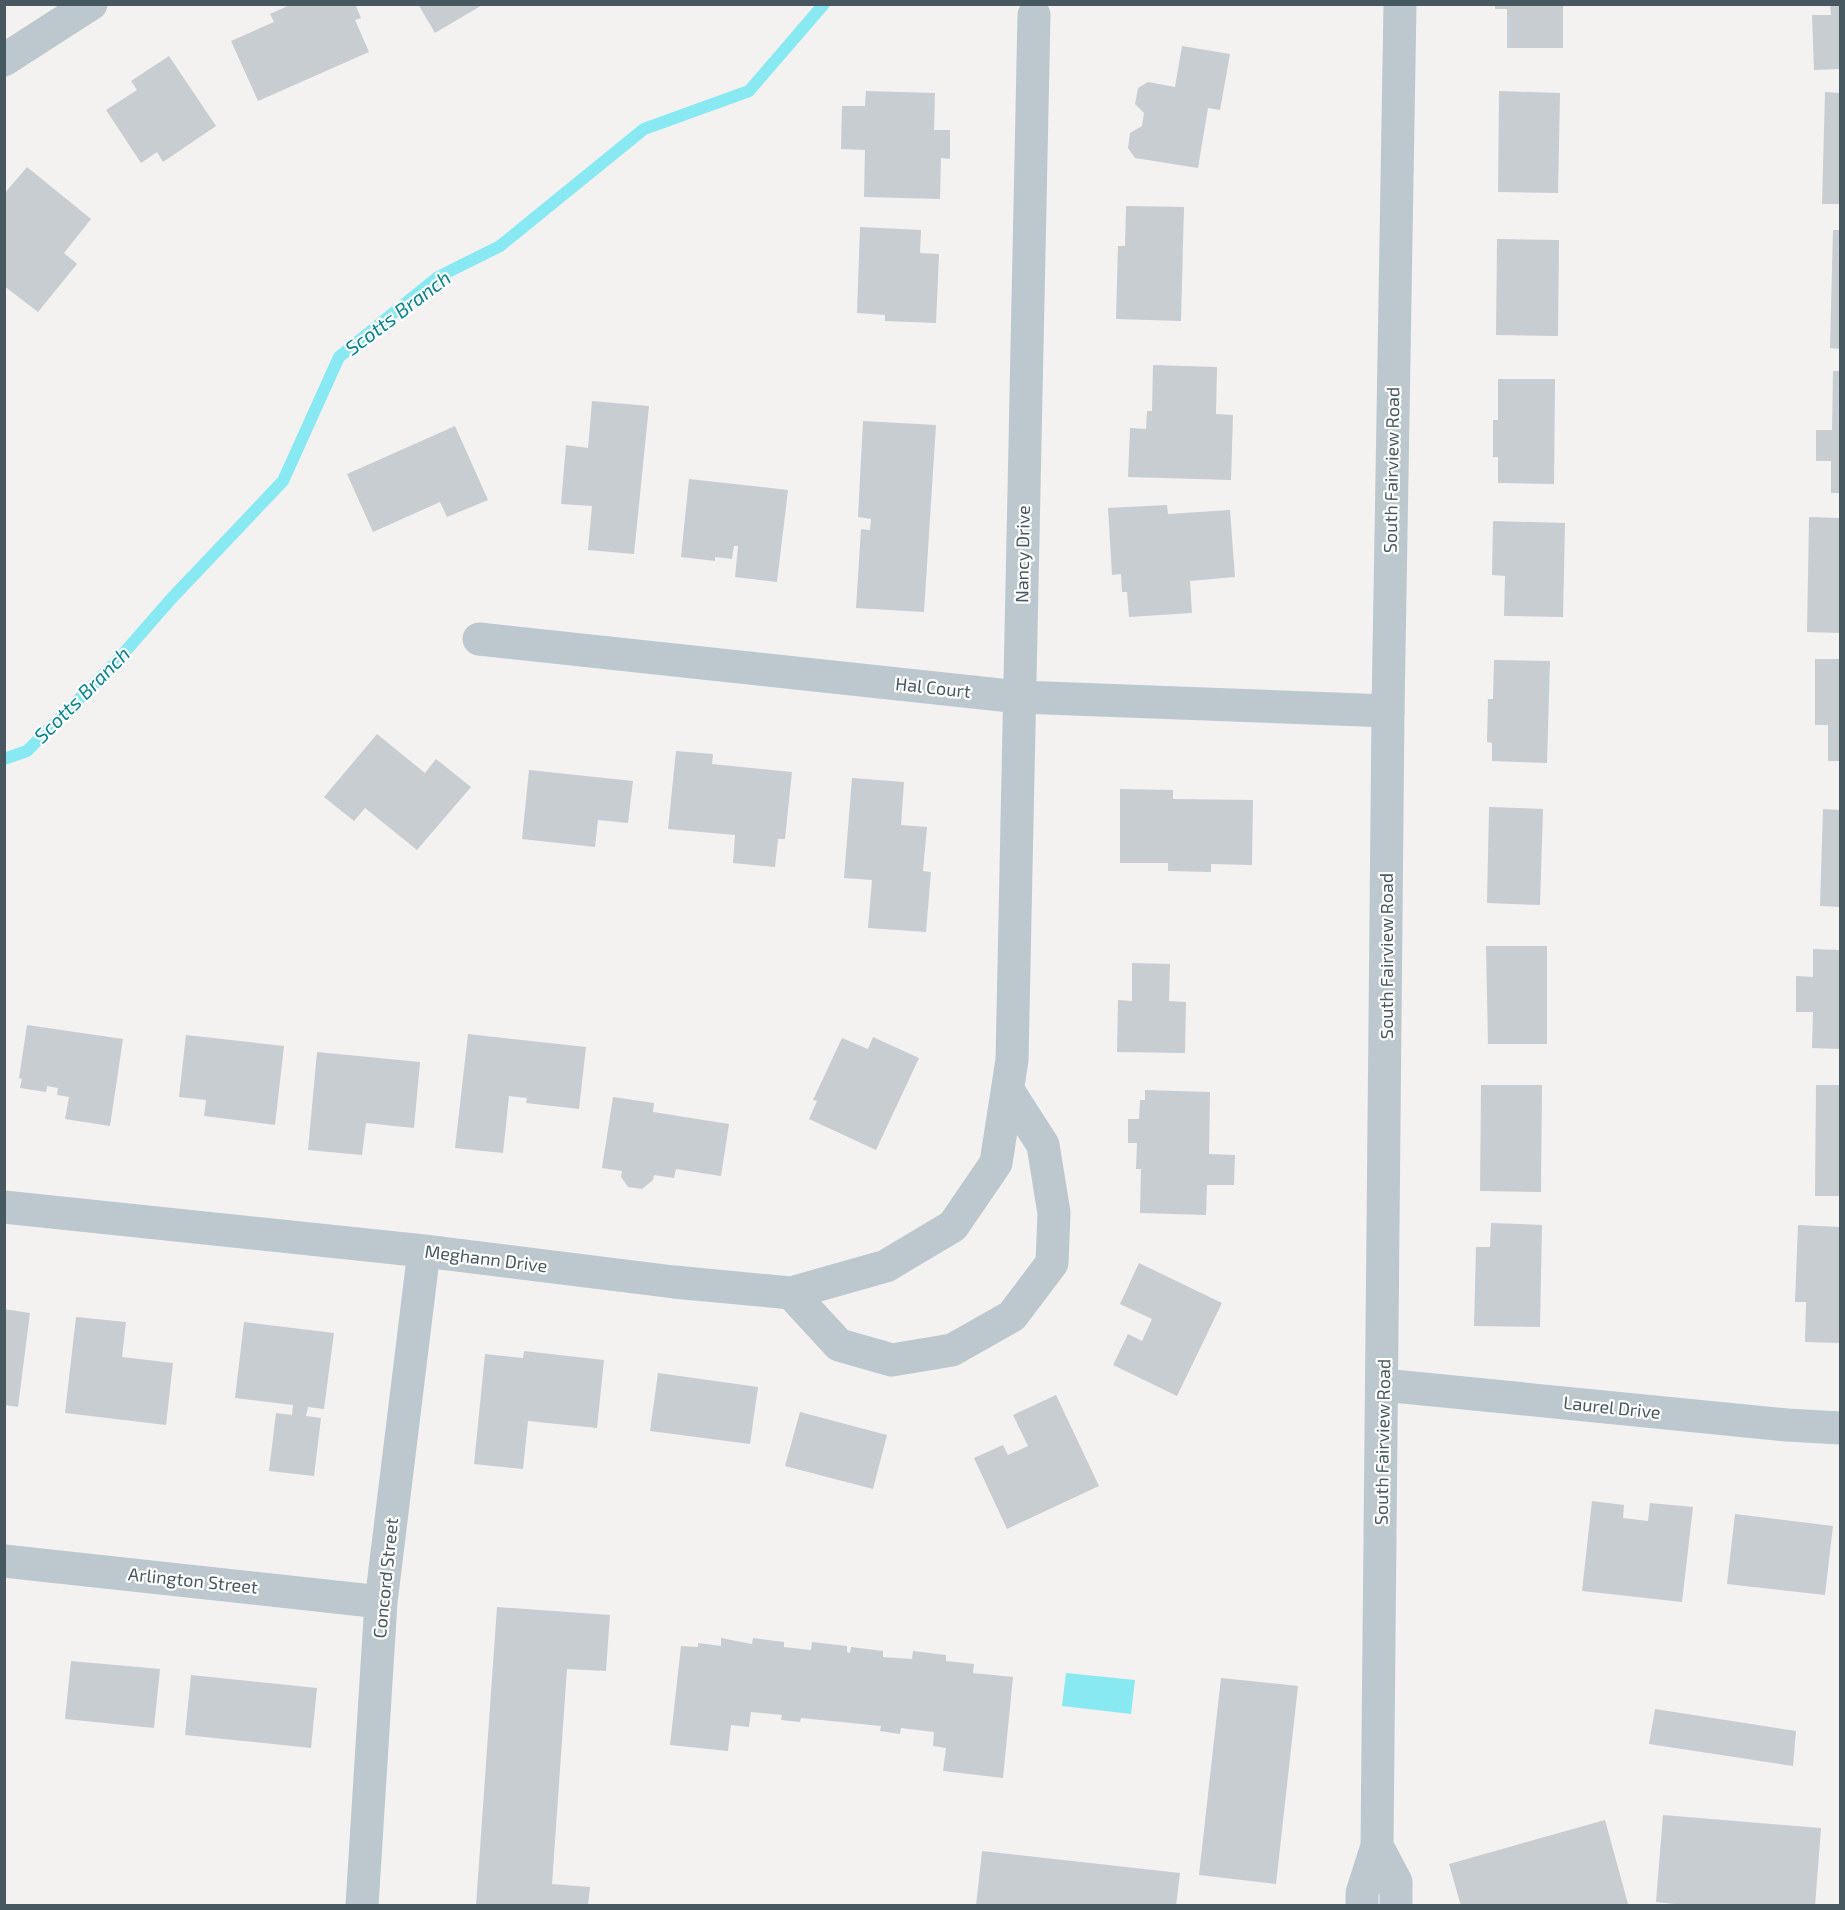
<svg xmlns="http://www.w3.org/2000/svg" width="1845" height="1910" viewBox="0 0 1845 1910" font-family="'Exo 2',sans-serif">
<rect width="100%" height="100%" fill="#f4f1f1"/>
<path fill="#89e9f2" d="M1066 1673 1135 1680 1131 1714 1062 1706Z"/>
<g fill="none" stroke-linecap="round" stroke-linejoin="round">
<path stroke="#89e9f2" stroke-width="12" d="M4 759 27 751 116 662 171 599 283 481 339 357 438 277 500 246 644 129 749 91 824 4"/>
</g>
<path fill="#c8cdd1" d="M292 4H355L361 18 355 20 369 52 258 101 231 41 274 22 270 14Z
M418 4H484L435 33Z
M1495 4H1563V48H1507V9H1495Z
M1830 4H1840V69L1814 70 1812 15H1831Z
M1182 46 1230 54 1220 110 1208 108 1198 168 1135 158 1128 148 1130 133 1142 126 1144 113 1135 104 1138 88 1148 82 1175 87Z
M169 56 216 126 163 162 157 152 141 163 106 110 137 90 131 81Z
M866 91 935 93 934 130H950V159L941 158 940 199 864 197 865 150 841 149 842 106H865Z
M1499 91 1560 93 1558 193 1498 192Z
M1825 92 1840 93V204H1822Z
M27 167 91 219 64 253 77 264 38 312 4 286V194Z
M1126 206 1184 207 1181 321 1116 319 1118 246H1125Z
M860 227 921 230 920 253 939 254 936 323 885 321V315L857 313Z
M1833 230H1840V349L1830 348Z
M1497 239 1559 240 1558 336 1496 335Z
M1153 365 1217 367 1216 414 1233 415 1231 480 1128 477 1130 428 1146 429 1147 411H1152Z
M1833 371H1840V493H1831V461H1816V430H1832Z
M1498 379H1555L1554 484 1498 483V457H1493V420H1498Z
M592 401 649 406 634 554 588 550 592 506 561 504 566 445 588 448Z
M863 421 936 425 924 612 856 608 861 529 870 530 871 519 858 517Z
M455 426 488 500 447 517 440 502 373 532 347 474Z
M689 479 788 490 777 582 735 577 738 546H734L732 559 715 557V561L681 557Z
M1167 505 1168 514 1230 510 1235 577 1190 581 1192 613 1129 617 1127 592H1122L1121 574 1112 575 1108 508Z
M1809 517 1840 518V633L1807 632Z
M1493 521 1565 523 1563 617 1504 616 1505 576 1492 575Z
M1815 659H1840V761H1828V725H1815Z
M1494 660 1550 661 1547 763 1492 761V743L1487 742 1488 699H1493Z
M377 734 425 773 436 759 471 787 417 850 365 808 354 821 324 797Z
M676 751 713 754 712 764 792 772 785 839H778L775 867 733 863 735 835 668 829Z
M529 770 633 781 628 823 598 820 595 847 522 839Z
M852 778 904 782 901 825 927 827 923 871 931 872 926 932 868 928 872 880 844 878Z
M1120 789 1173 790V799L1253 800 1252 865 1211 864V872L1168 871V863H1120Z
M1489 807 1543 809 1540 905 1487 903Z
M1823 809 1840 810V907L1820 906Z
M1486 946H1547V1044H1488Z
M1813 949 1840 950V1049L1812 1048 1813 1012H1796V976L1813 977Z
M1132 963 1170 964 1169 1001 1186 1002 1185 1053 1117 1052 1118 1000 1132 1001Z
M27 1025 123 1039 110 1126 65 1119 69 1097 57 1095 58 1088 47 1086 46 1092 20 1088 22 1079 19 1078Z
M468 1034 586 1047 579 1109 526 1103 527 1098 509 1096 503 1153 455 1148Z
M186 1035 284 1046 275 1125 204 1116 206 1100 179 1097Z
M873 1037 919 1058 876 1150 809 1119 817 1101 813 1100 842 1038 868 1049Z
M317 1052 420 1062 414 1128 366 1123 362 1155 308 1150Z
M1481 1085H1542L1541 1192 1480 1191Z
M1816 1085H1840V1196H1815Z
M1145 1090 1210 1092 1209 1154 1235 1155 1234 1185H1207L1206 1215 1140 1213 1141 1169H1136L1137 1143H1128V1119H1139L1140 1100H1145Z
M613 1097 654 1103 653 1112 729 1124 721 1176 676 1169 674 1178 654 1175 653 1180 642 1189 628 1187 621 1177 622 1171 602 1168Z
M1491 1223 1542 1225 1540 1327 1474 1326 1476 1247H1490Z
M1798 1225 1840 1227V1343L1805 1342 1806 1302H1795Z
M1139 1263 1222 1303 1177 1396 1113 1365 1128 1334 1142 1341 1152 1319 1120 1304Z
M4 1309 30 1313 18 1407 4 1405Z
M76 1317 126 1322 122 1357 173 1363 166 1425 65 1413Z
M244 1322 334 1333 324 1409 308 1407 306 1416 321 1418 314 1476 269 1471 276 1413 292 1415 293 1405 235 1398Z
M524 1351 604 1360 597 1428 528 1421 523 1469 474 1464 485 1354 523 1358Z
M658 1373 758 1387 750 1444 650 1431Z
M1056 1395 1099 1486 1007 1529 974 1458 1003 1445 1008 1455 1028 1446 1013 1415Z
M800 1412 887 1435 873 1489 785 1466Z
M1592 1501 1624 1505 1623 1518 1648 1521 1650 1503 1693 1507 1682 1602 1582 1591Z
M1735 1514 1833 1526 1825 1595 1727 1584Z
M497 1607 610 1615 606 1671 567 1669 552 1884 590 1887 588 1906H476Z
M721 1638 752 1644 753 1638 784 1642V1647L811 1650 812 1642 847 1646V1652L850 1653 851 1647 883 1651V1657L912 1659 913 1651 946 1655V1661L974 1664 973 1673 1013 1677 1003 1778 943 1771 946 1748 933 1746 934 1732 901 1728 900 1734 880 1731 881 1726 801 1718 800 1722 781 1720 782 1715 751 1712 749 1727 731 1725 728 1751 670 1745 681 1646 698 1647V1643L721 1646Z
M71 1661 160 1669 154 1728 65 1719Z
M191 1675 317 1688 311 1748 185 1735Z
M1221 1678 1298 1686 1276 1884 1199 1875Z
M1655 1709 1796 1731 1793 1766 1649 1744Z
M1663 1815 1821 1828 1815 1906H1693L1656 1902Z
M1605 1820 1628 1904 1461 1906 1449 1864Z
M982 1851 1180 1873 1176 1906H976Z"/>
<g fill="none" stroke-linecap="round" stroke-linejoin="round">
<path stroke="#bcc8ce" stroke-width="33" d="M4 60 91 4
M479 639 1020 697 1388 711
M4 1207 424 1251 674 1282 791 1293 886 1266 953 1226 996 1163 1012 1060 1034 15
M791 1293 839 1345 892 1360 952 1350 1012 1316 1052 1263 1054 1213 1043 1145 1009 1092
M1383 1385 1787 1425 1840 1428
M4 1561 381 1602
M362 1906 381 1602 424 1251"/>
<path stroke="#bcc8ce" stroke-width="33" d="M1377 1846 1396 1882V1906
M1362 1906V1893L1377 1846 1388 711 1400 4"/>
</g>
<g text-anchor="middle" stroke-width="4.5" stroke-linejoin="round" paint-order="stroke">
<g font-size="18" fill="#485860" stroke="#fff">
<text transform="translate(1392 470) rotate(-89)" y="6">South Fairview Road</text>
<text transform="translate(1023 554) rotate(-89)" y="6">Nancy Drive</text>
<text transform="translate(933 688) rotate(6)" y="6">Hal Court</text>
<text transform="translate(1387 956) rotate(-90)" y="6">South Fairview Road</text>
<text transform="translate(486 1259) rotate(7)" y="6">Meghann Drive</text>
<text transform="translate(1612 1408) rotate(6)" y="6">Laurel Drive</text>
<text transform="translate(1383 1442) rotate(-89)" y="6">South Fairview Road</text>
<text transform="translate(386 1578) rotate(-84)" y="6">Concord Street</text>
<text transform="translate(193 1581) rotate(6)" y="6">Arlington Street</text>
</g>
<g font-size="20" font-style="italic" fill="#07828e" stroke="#fff">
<text transform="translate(398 313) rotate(-37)" y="7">Scotts Branch</text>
<text transform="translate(82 695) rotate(-45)" y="7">Scotts Branch</text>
</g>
</g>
<rect width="1845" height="1910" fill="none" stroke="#485860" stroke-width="12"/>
</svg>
